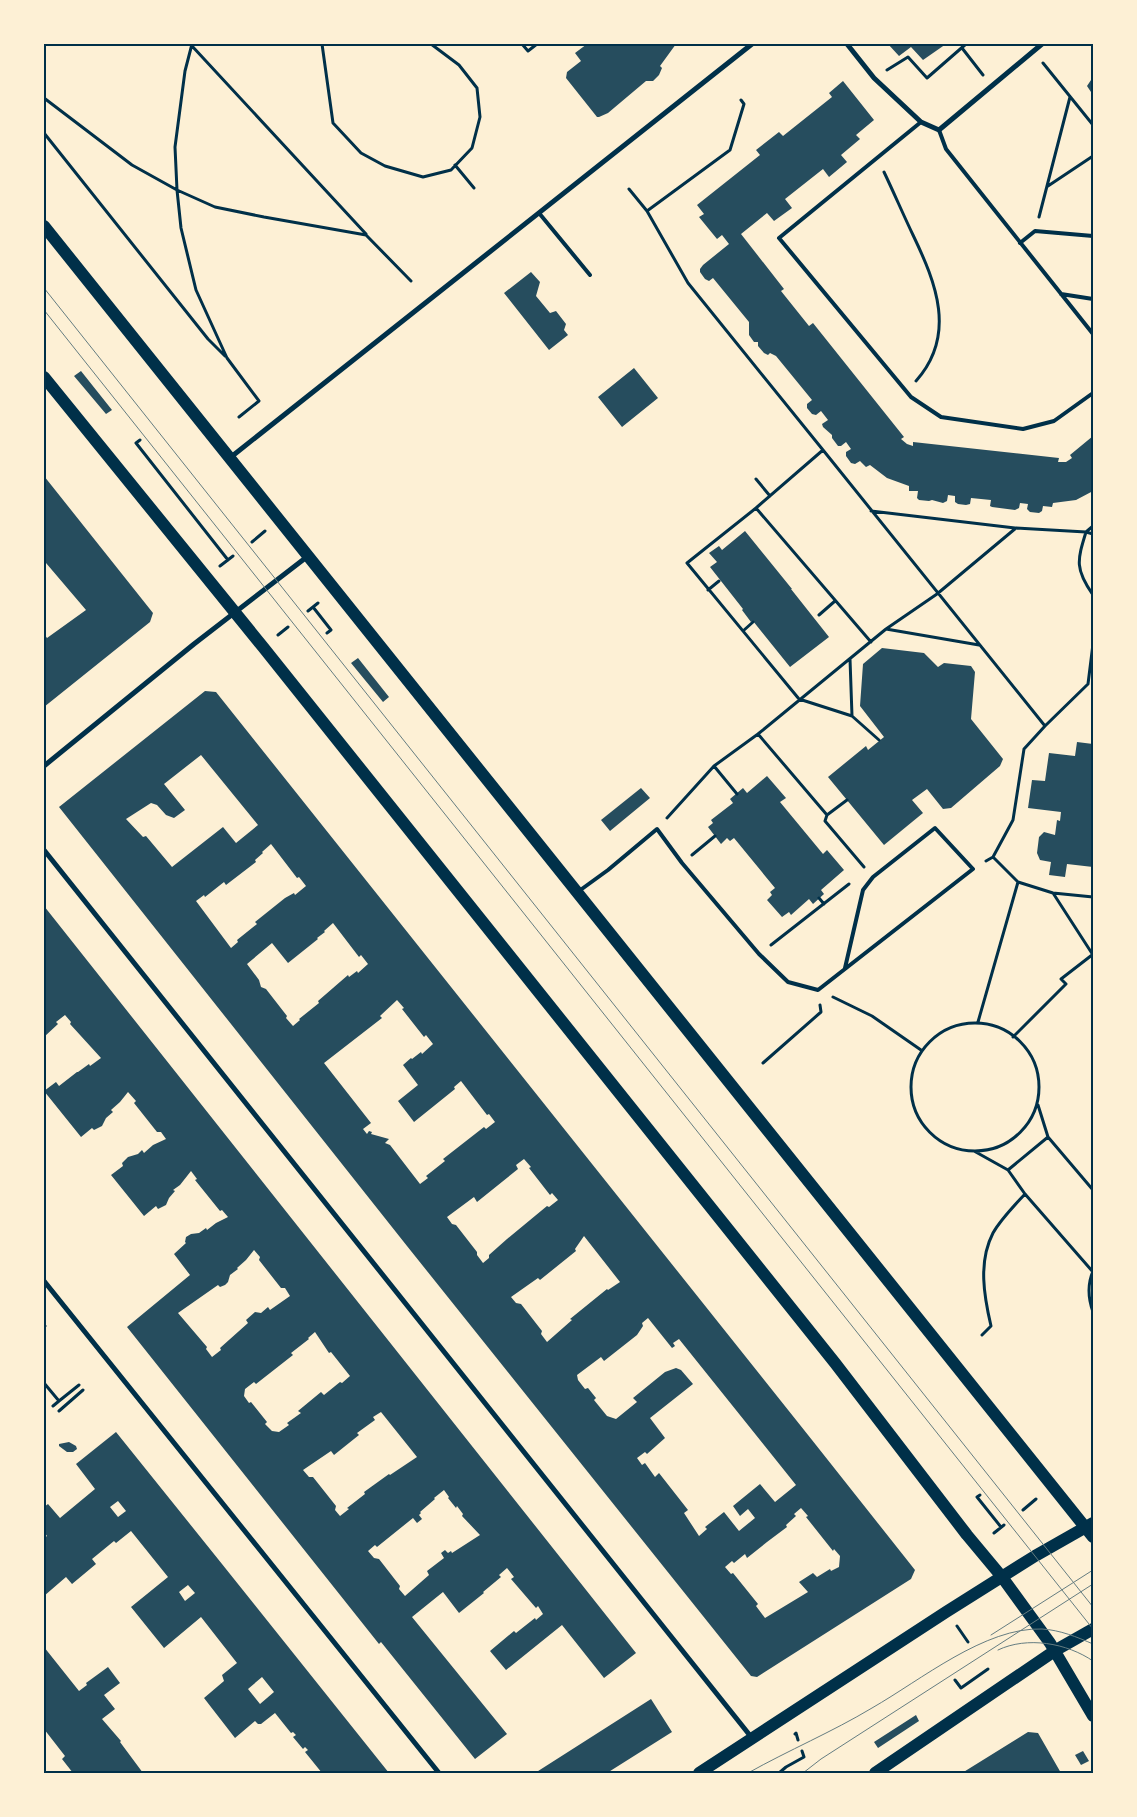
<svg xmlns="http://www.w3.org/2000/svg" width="1137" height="1817" viewBox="0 0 1137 1817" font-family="Lato,sans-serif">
<rect width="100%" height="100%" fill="#fdf0d5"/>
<path fill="#264d5e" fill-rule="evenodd" d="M587 44H676L660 66 662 68 659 75 653 81H646L608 113 599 117H597L566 78 567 72 581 61 575 53Z
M888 44H946L923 60 911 47 899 56Z
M1093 77V95L1087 86Z
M843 81 874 120 856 135 860 139 841 155 847 162 829 177 823 169 785 199 792 208 774 221 767 213 741 234 784 289 781 291 809 326 813 323 904 437 901 439 907 444 913 446V442L1059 458 1058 462H1066L1072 458 1070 455 1093 436V491L1076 500 1053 503 1052 507 1043 506 1042 511 1039 513 1030 512 1027 509 1028 504 1020 503 1019 508 1015 510 992 507 990 506 991 500 971 498 970 504 966 505 958 504 955 502V496L948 495 947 501 943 503 932 500 929 501 919 500 917 498 918 491H909V486L887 478 870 465 866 467 860 461 855 464 851 463 846 456V452L851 449 846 442 841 446H838L832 438V435L823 427 822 424 828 420 821 411 816 415 812 414 807 408V404L812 400 776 356 770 353 768 355 764 353 758 346V342H754L749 335V322L713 278 709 281 705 279 700 272V269L703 265 729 244 722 235 717 239 699 217 704 214 697 205 760 155 756 150 779 132 783 136 832 97 829 93Z
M531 272 540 282 536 296 550 313 556 311 566 324 564 330 568 335 549 350 504 293Z
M634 368 658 398 622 427 598 397Z
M81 371 112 410 106 414 74 376Z
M44 476 153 613 150 622 44 707V634L47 638 86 610 46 563 44 565Z
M745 531 792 589H791L829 637 790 667 753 621 751 622 742 610 743 609 710 567 717 562 709 553 719 546 722 550Z
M882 648 924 653 938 667 944 663 971 666 975 672 971 719 1003 759 1000 766 951 808 943 809 927 789 912 800 923 813 884 845 828 777 866 746 868 750 884 737 860 706 863 664Z
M358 658 389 697 383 702 351 663Z
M205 691 216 692 812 1440 915 1570 911 1579 757 1677 751 1676 407 1246 59 807ZM201 755 258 825 236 843 223 827 172 867 146 836 143 837 126 819 151 803 157 805 166 815 174 818 185 810 164 784ZM271 844 297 878 299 877 306 886 295 895 294 893 285 898 255 922 257 924 237 940 238 942 231 948 196 901 204 895 205 897 224 882 226 885 256 862 255 860 263 853 262 852ZM333 923 359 957 361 955 368 964 358 973 357 971 349 977 348 975 318 1001 319 1003 299 1019 300 1020 293 1026 286 1018 287 1016 266 989 261 987 259 980 247 964 272 943 288 963 318 939 317 938 325 932 324 931ZM397 1000 404 1008 402 1009 424 1037 426 1035 433 1044 422 1054 421 1052 412 1059 411 1058 403 1065 418 1085 398 1101 414 1122 455 1089 454 1087 461 1081 487 1115 489 1114 495 1122 486 1129 484 1127 443 1159 445 1161 426 1176 428 1178 420 1184 390 1145 385 1143 389 1139 371 1134 372 1132 369 1131 367 1134 363 1129 371 1123 324 1063 382 1018 380 1016ZM524 1159 531 1167 529 1168 550 1195 552 1193 558 1200 549 1207 547 1206 507 1239 489 1255V1258L483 1263 477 1255V1252L456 1225 452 1224 447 1217 474 1197 477 1202 518 1169 516 1165ZM584 1236 620 1282 608 1290 607 1289 570 1319 572 1320 547 1342 541 1334 542 1331 521 1304 516 1303 511 1297 538 1278 540 1280 576 1251 575 1249ZM648 1318 672 1348 675 1346 673 1343 679 1339 796 1485 775 1502 760 1484 733 1506 740 1516 748 1509 755 1518 739 1531 724 1512 705 1527 707 1529 699 1536 684 1513 688 1510 659 1473 655 1477 645 1463 642 1465 637 1458 645 1452 647 1454 665 1438 650 1418 693 1384 681 1370 676 1368 665 1372 633 1398 637 1402 616 1419 607 1416 594 1400 596 1398 588 1388 585 1389 578 1380 577 1375 601 1357 604 1361 637 1335 643 1326 642 1323ZM801 1508 808 1516 806 1517 833 1551 834 1549 840 1556 839 1567 831 1571 830 1569 817 1577 813 1573 799 1582 808 1592 765 1618 756 1606 758 1604 733 1573 731 1574 725 1567 732 1561 734 1563 745 1554 747 1558 767 1542 787 1527 786 1525 796 1516 794 1514Z
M1077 742 1093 744V867L1067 864 1065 877 1049 875 1051 862 1040 860 1037 853 1039 837 1044 832 1055 835 1057 820 1060 821 1061 812 1028 808 1032 780 1045 781 1049 753 1075 756Z
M767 776 786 798 780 802 823 854 827 850 844 870 821 890 824 894 813 904 809 899 791 915 789 912 782 917 767 900 772 895 770 892 775 888 734 838 730 841 727 838 721 844 708 827 713 823 711 820 733 803 730 799 743 788 747 793Z
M641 788 650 798 610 831 601 820Z
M44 906 636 1653 604 1678 562 1625 506 1670 490 1651 514 1631 516 1633 535 1618 536 1620 543 1614 538 1606 536 1608 511 1579 514 1577 507 1568 499 1575 501 1577 483 1592 484 1593 459 1613 443 1592 412 1617 507 1734 475 1759 381 1642 379 1644 127 1327 190 1275 174 1254 186 1243 185 1242 186 1237 191 1234 199 1233 206 1228 207 1230 216 1223 228 1217 222 1210 220 1211 195 1180 197 1179 191 1171 180 1185 173 1190 175 1191 169 1198 166 1205 158 1209 156 1206 144 1216 111 1175 123 1166 122 1163 128 1157 138 1154 142 1150 144 1153 153 1145 166 1139 161 1132H157L134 1103 136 1101 128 1092 120 1102 111 1110 113 1112 106 1118 102 1126 94 1130 92 1128 81 1137 44 1091 56 1082 59 1086 77 1072H78L89 1064 90 1066 101 1058 70 1024 71 1022 65 1015 56 1022 58 1024 44 1037ZM254 1250 260 1257 259 1260 281 1288H285L290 1296 270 1310 268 1307 261 1313 255 1312 246 1320 248 1323 220 1348 221 1350 212 1357 206 1349 207 1347 178 1313 218 1285 220 1287 225 1285 228 1282 230 1275 238 1269 237 1268 246 1260ZM315 1332 329 1353 331 1352 350 1376 342 1383 340 1382 324 1395 321 1392 298 1411 301 1413 287 1423 289 1425 279 1432 272 1431 265 1424 267 1422 251 1402 249 1403 244 1396 245 1389 254 1382 256 1384 293 1355 291 1353 309 1339 308 1338ZM381 1412 417 1457 390 1475 389 1474 364 1492 365 1494 347 1508 349 1509 340 1516 335 1510 336 1506 313 1477H309L303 1470 331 1451 334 1455 359 1435 357 1433 375 1420 373 1417ZM444 1490 449 1497 448 1498 456 1508 457 1506 463 1514 462 1516 480 1535 452 1553 451 1551 448 1553 445 1550 441 1553 444 1558 427 1571 429 1575 405 1596 399 1589 400 1586 379 1559 374 1558 368 1551 375 1545 377 1547 413 1518 417 1523 422 1519 419 1515 421 1513 420 1512 435 1499 434 1498Z
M116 1432 222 1564 389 1773H327L325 1771 322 1773 305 1752 308 1750 305 1747 303 1749 293 1737 296 1735 293 1732 291 1733 275 1713 261 1724H258L255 1721 235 1738 204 1698 224 1681 222 1675 237 1663 201 1617 164 1648 131 1607 168 1577 131 1531 116 1543 114 1541 92 1559 96 1564 72 1584 66 1577 44 1596V1538L47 1536 44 1532V1507L48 1504 60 1518 95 1489 76 1464ZM118 1501 126 1511 118 1517 110 1507ZM188 1585 195 1593 185 1601 179 1592ZM262 1677 274 1692 260 1704 248 1689Z
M69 1442 76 1446 77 1449 73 1452H67L59 1446V1444Z
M44 1647 79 1691 87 1685 86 1683 108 1667 120 1683 104 1695 115 1709 102 1719 121 1741 120 1742 143 1773H73L62 1759 65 1756 44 1729Z
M651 1699 672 1732 607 1773H535Z
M916 1715 919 1721 878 1748 874 1742Z
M1028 1732 1038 1733 1061 1773H962Z
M1083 1751 1089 1761 1081 1765 1075 1755Z"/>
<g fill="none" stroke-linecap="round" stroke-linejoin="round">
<path stroke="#003049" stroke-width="3" d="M192 44 185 71 175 147 177 190 181 228 196 290 227 358 259 401 239 417
M322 44 333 123 361 153 385 166 423 177 451 170 472 148 480 117 477 88 459 65 431 44
M522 44 528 51 537 44
M192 46 366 234
M962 48 983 75
M1043 63 1093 125
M887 70 908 57 927 78 966 44
M44 98 132 165 177 190 215 207 264 217 366 235 411 281
M44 133 208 339 225 356
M455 165 474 188
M884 172C894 193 903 214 913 235 936 283 957 335 916 381
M1048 186 1093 156
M629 189 647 211 688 283 823 450 756 508 687 563 799 699 852 716 879 740
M647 211 730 150 744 104 741 100
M1039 217 1070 97
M140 440 136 443 228 560
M823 450 1045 726 1024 749 1013 820 993 857 986 861
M756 479 770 496
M756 508 871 642
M871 511 1015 528
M1093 534 1086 532C1077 561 1075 569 1093 595
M252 542 265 531
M220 566 233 556
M708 590 719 581
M313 607 331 630 327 633
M308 611 318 603
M819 615 835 601
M886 629 979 645
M743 631 753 622
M278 635 288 627
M850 659 852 716
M1045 726 1088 684 1093 644
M758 734 827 815 825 821 864 867
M714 766 737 794
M827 815 847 800
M667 818 714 766 758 734 886 629 937 594 1016 528 1086 532 1093 526
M692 855 715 836
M993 857 1018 882 1053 893 1093 897
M1053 893 1093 955
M819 898 824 904
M771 945 849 884
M833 997 872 1016 921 1050
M978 1022 1018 882
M911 1087a64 64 0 1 1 128 0a64 64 0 1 1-128 0Z
M1013 1037 1066 984 1061 979 1092 955
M763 1063 821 1012 820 1005
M1038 1105 1048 1137
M974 1151 1008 1170 1025 1194 1093 1272
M1008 1170 1048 1137 1093 1190
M1093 1271C1087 1285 1088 1298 1093 1312
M44 1327 45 1326
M982 1335 991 1326C984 1296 978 1262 993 1233 1001 1219 1014 1206 1025 1194
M44 1383 59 1401 79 1385
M53 1406 59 1401
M59 1411 83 1390
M980 1495 977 1497 1001 1527
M1023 1510 1036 1499
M994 1533 1004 1525
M957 1626 968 1642
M955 1680 961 1688 988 1669
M795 1734 796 1733 798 1740
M779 1773 786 1767 804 1757 802 1751"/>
<path stroke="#003049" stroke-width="4" d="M921 122 779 238 911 397 941 417 1023 429 1054 421 1093 393
M939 130 946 149 1093 334
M539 213 590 275
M1020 243 1035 231 1093 236
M1061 294 1093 299
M579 891 608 870 657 829 682 863 759 954 788 982 818 990 973 869 935 828 873 877 863 890 845 968"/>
<path stroke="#003049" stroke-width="5" d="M847 44 874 78 921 122 939 130 1042 44
M231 457 752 44
M44 766 194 644 308 556
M44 850 752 1738
M44 1281 439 1773"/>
<path stroke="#003049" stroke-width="12" d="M44 226 1093 1537
M44 377 263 647 835 1363 967 1535 1002 1577 1050 1643 1093 1716
M699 1773 946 1612 1035 1556 1093 1523
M875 1773 1056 1650 1093 1629"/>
<path stroke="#657d81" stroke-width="1" d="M44 288 1093 1607
M44 310 1093 1629
M991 1635 1093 1570
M998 1650C1027 1636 1067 1643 1093 1661
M748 1773C789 1750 832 1732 872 1708 921 1680 985 1627 1042 1629 1060 1630 1077 1637 1093 1644
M803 1773 821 1759 1093 1584"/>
</g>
<rect width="1137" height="1817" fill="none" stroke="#fdf0d5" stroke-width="90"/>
<rect x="45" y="45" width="1047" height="1727" fill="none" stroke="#003049" stroke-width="2"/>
</svg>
